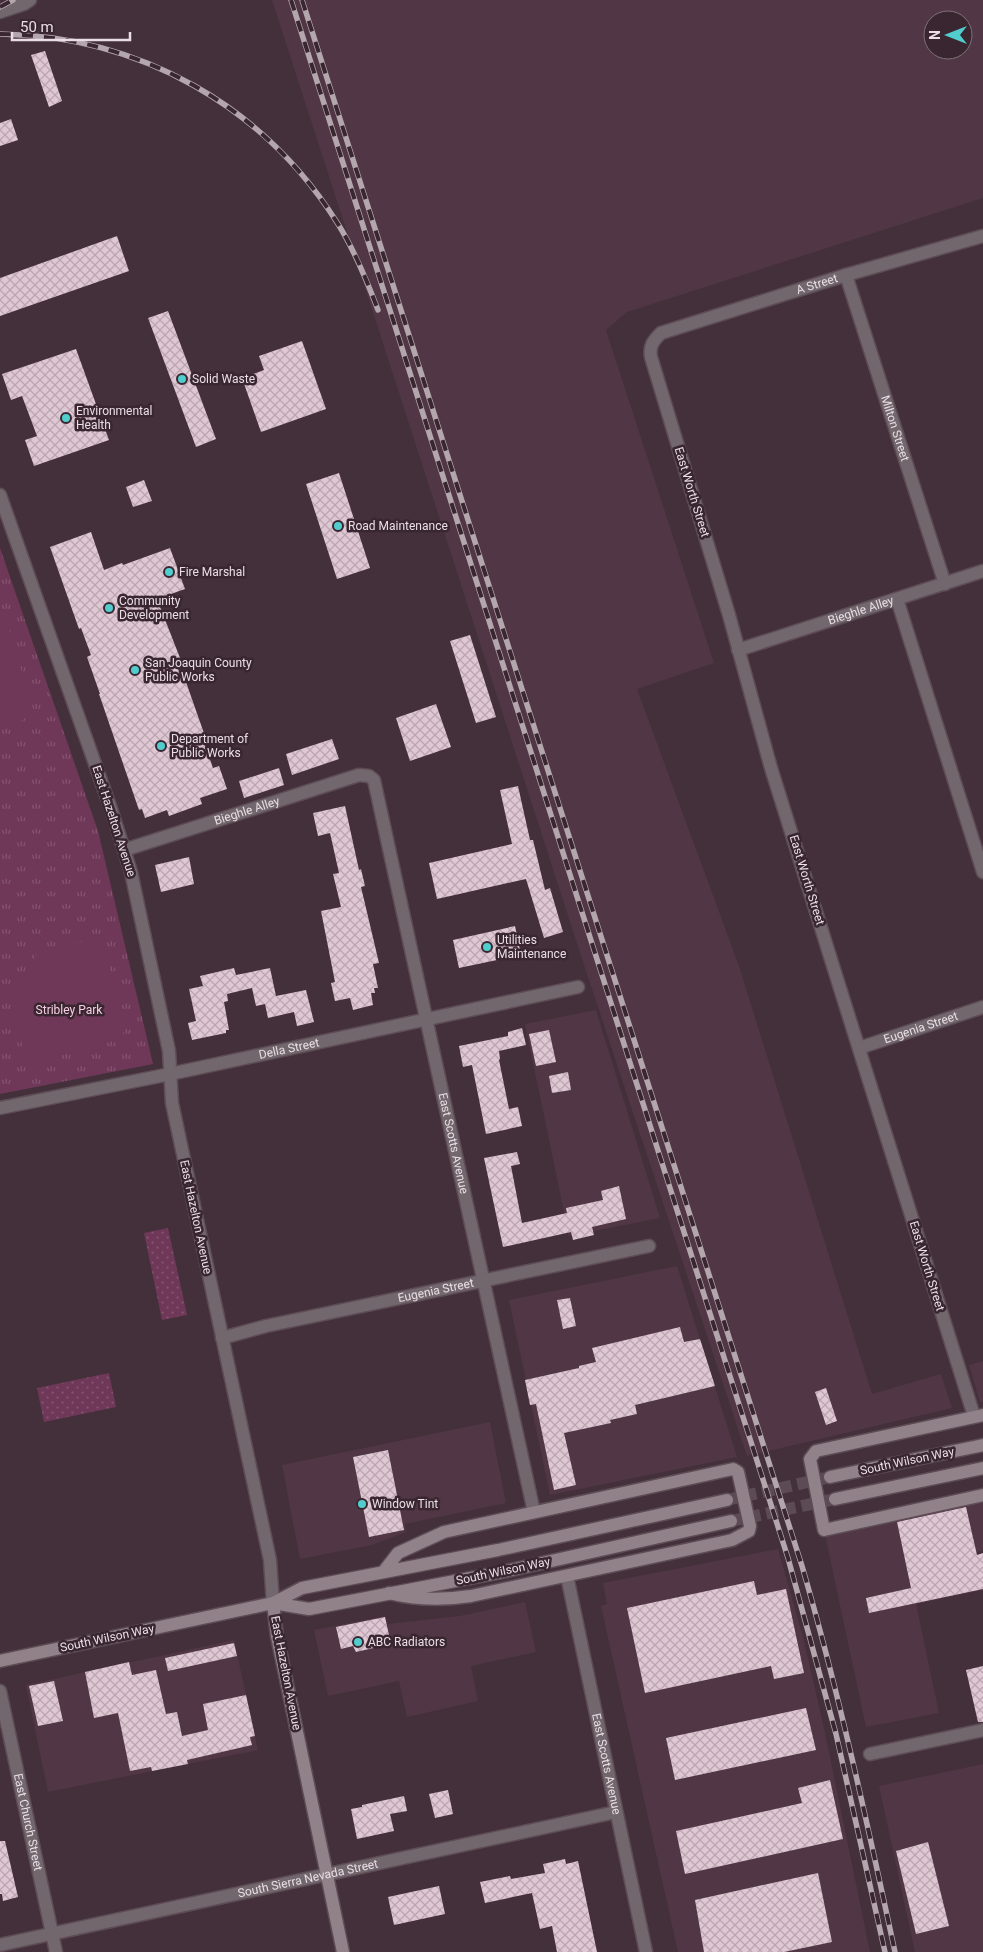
<svg xmlns="http://www.w3.org/2000/svg" width="983" height="1952" viewBox="0 0 983 1952" font-family="Roboto,sans-serif">
<defs>
<pattern id="grass-dots" width="8" height="8" patternUnits="userSpaceOnUse" patternTransform="scale(1.25)"><rect width="8" height="8" fill="#6f3858"/><path d="M2 2h.1M6 6h.1" fill="none" stroke="#845470" stroke-width="1.8" stroke-linecap="round"/></pattern>
<pattern id="park-tufts" width="24" height="20" patternUnits="userSpaceOnUse" patternTransform="scale(1.25)"><rect width="24" height="20" fill="#6f3858"/><path d="M3 7l-1-3M5 7V3M7 7l1-3M15 17l-1-3M17 17v-4M19 17l1-3" fill="none" stroke="#845470"/></pattern>
<pattern id="building-cross-hatch" width="8" height="8" patternUnits="userSpaceOnUse" patternTransform="scale(1.25)"><rect width="8" height="8" fill="#e0c7d4"/><path d="M0 0l8 8M0 8l8-8" fill="none" stroke="#baa6b0"/></pattern>
</defs>
<rect width="100%" height="100%" fill="#43303a"/>
<path fill="#513745" fill-rule="evenodd" d="M272 0H983V198L627 312 606 330 714 663 637 689 739 966 872 1394 941 1374 952 1408 747 1456 585 968ZM933 20H963V50H933Z
M596 1010 660 1218 569 1236 525 1024Z
M677 1266 737 1457 550 1495 509 1300Z
M983 1361V1402H980L969 1365Z
M490 1422 506 1503 405 1524 406 1532 372 1545 300 1559 282 1465Z
M983 1502V1550L977 1552 983 1579V1590L916 1604 939 1713 866 1727 825 1535Z
M778 1549 803 1637 824 1728 870 1952H678L601 1606 607 1604 603 1583Z
M525 1602 536 1652 471 1666 478 1701 407 1717 399 1681 328 1696 314 1630 385 1616 388 1624 460 1616Z
M234 1640 258 1750 48 1792 26 1685Z
M983 1764V1952H915L879 1786Z"/>
<path fill="url(#grass-dots)" d="M168 1228 187 1315 162 1320 144 1233Z
M109 1373 116 1407 44 1422 37 1388Z"/>
<path fill="url(#park-tufts)" d="M0 548 98 831 153 1064 0 1094Z"/>
<path fill="#6f3858" d="M0 624 9 629 33 709C27 721 12 725 0 730Z
M101 937 126 1028 120 1039 27 1064 11 1001 37 953Z"/>
<path fill="url(#building-cross-hatch)" d="M45 51 62 101 49 107 31 55Z
M11 119 18 140 0 146V123Z
M117 236 129 271 0 316V278Z
M168 311 216 439 196 447 148 318Z
M302 341 326 409 261 432 242 378 264 370 259 356Z
M76 349 109 440 34 466 25 440 37 436 22 396 11 400 2 374Z
M339 473 370 568 337 579 306 484Z
M144 480 152 501 133 507 126 487Z
M91 532 104 570 122 563 123 565 170 548 185 589 157 599 180 658 175 660 183 683 186 682 206 739 203 740 213 768 219 766 227 789 200 798 202 804 169 816 167 810 145 818 142 809 139 810 99 694H100L87 657 91 655 81 628 79 629 50 547Z
M470 635 496 717 476 723 450 641Z
M436 704 451 747 410 761 396 718Z
M332 739 339 759 292 775 286 754Z
M279 768 284 785 244 798 239 781Z
M518 786 530 840H533L545 890 550 888 563 932 544 938 526 879 437 899 429 863 512 844 500 790Z
M345 806 359 870 361 869 365 886 361 887 379 963 373 964 378 988H374L375 993H371L373 1005 353 1010 350 998 335 1001 331 983 335 982 321 911 341 907 333 874 339 873 330 833 318 836 313 813Z
M189 857 194 884 161 892 155 865Z
M515 926 521 955 459 968 453 940Z
M234 968 236 975 270 968 276 996 306 990 314 1022 297 1026 294 1012 268 1018 265 1004 256 1006 252 988 227 994 228 1001 224 1002 229 1030H226V1033L192 1040 188 1023 196 1021 189 989 203 986 200 976Z
M522 1028 526 1045 499 1051 500 1059 499 1060 509 1109 518 1107 522 1126 486 1134 472 1065 463 1067 459 1046 508 1036V1032Z
M549 1030 556 1062 536 1066 529 1034Z
M568 1072 571 1090 552 1093 549 1076Z
M517 1152 520 1164 511 1166 522 1223 567 1213 566 1208 603 1200 601 1191 619 1186 626 1219 592 1227 594 1235 573 1240 571 1232 503 1247 484 1158Z
M570 1298 576 1326 563 1329 557 1300Z
M680 1327 684 1342 700 1339 715 1386 635 1405 637 1414 610 1420 611 1423 564 1433 576 1485 554 1490 536 1404 530 1405 525 1380 579 1368V1366L596 1362 592 1348Z
M826 1388 837 1421 826 1425 815 1392Z
M388 1450 404 1530 369 1537 353 1457Z
M966 1507 977 1555 983 1553V1589L869 1613 866 1598 911 1588 897 1522Z
M754 1581 757 1595 786 1589 804 1673 774 1679 771 1666 645 1693 627 1608Z
M385 1617 391 1644 356 1652 353 1646 341 1649 336 1627Z
M234 1643 237 1656 168 1671 165 1658Z
M129 1662 132 1675 156 1670 166 1714 177 1712 182 1736 208 1730 203 1704 246 1695 255 1736 250 1737 252 1745 187 1760 188 1764 152 1771 151 1767 130 1771 118 1713 94 1718 85 1672Z
M983 1666V1722H978L966 1670Z
M54 1681 63 1721 38 1726 29 1686Z
M806 1708 816 1750 675 1780 666 1738Z
M830 1780 843 1839 685 1874 676 1831 802 1803 798 1788Z
M448 1790 453 1814 435 1818 429 1794Z
M404 1796 407 1811 390 1814 394 1831 357 1839 351 1809 362 1807V1805Z
M0 1841H5L18 1897 3 1901 2 1894H0Z
M928 1842 949 1926 916 1934 896 1851Z
M565 1859 566 1864 578 1861 597 1952H557L552 1926 540 1929 532 1893 485 1903 480 1882 510 1876 511 1879 545 1873 543 1864Z
M818 1873 832 1942 784 1952H704L695 1900Z
M439 1886 445 1914 394 1925 388 1897Z"/>
<g fill="none" stroke-linecap="round" stroke-linejoin="round">
<path stroke="#5c4a54" stroke-width="12" stroke-dasharray="12 6" stroke-linecap="butt" d="M727 1500 830 1477
M731 1521 835 1499"/>
<g stroke="#5e4c55" stroke-width="15">
<g id="street">
<path d="M0 12 24 4 30 0"/>
<path id="s1" d="M846 275 945 584"/>
<path d="M0 495 111 809 131 872 169 1051 172 1103 270 1560 273 1603"/>
<path d="M897 599 983 872"/>
<path id="s2" d="M738 650 983 571"/>
<path id="s3" d="M124 850 359 775 369 776 374 780 534 1512"/>
<path id="s4" d="M859 1048 983 1007"/>
<path id="s5" d="M0 1108 170 1074 578 987"/>
<path id="s6" d="M222 1338 266 1326 649 1246"/>
<path id="s7" d="M974 1416 771 768 729 615 651 357C649 346 653 341 661 333L846 275 983 236"/>
<path id="s8" d="M567 1576 646 1952"/>
<path id="s9" d="M0 1691 56 1952"/>
<path d="M870 1754 983 1730"/>
<path id="s10" d="M0 1945 616 1812"/>
</g>
</g>
<g stroke="#5e4c55" stroke-width="15">
<path id="secondary" d="M983 1415 816 1451 810 1459 824 1530 983 1495
M830 1477 983 1445
M835 1499 983 1468
M384 1571 398 1553 444 1532 733 1469 738 1472 750 1526 749 1531 732 1540 471 1596C444 1600 415 1600 389 1593
M273 1603 309 1609 502 1572 731 1521
M273 1603 277 1636 343 1952
M0 1661 273 1603 302 1588 498 1550 727 1500"/>
</g>
<use href="#street" stroke="#71676c" stroke-width="12"/>
<use href="#secondary" stroke="#918289" stroke-width="12"/>
<g stroke="#b4a6ad" stroke-width="5.5">
<path id="rail" d="M291 0 788 1558 836 1734 885 1952
M302 0 802 1566C839 1693 867 1822 895 1952
M0 7 13 0
M0 34C140 36 264 106 338 224 355 251 367 281 378 310"/>
</g>
<use href="#rail" stroke="#392630" stroke-width="4" stroke-dasharray="11" stroke-linecap="butt"/>
</g>
<g fill="#52cdce" stroke="#392630" stroke-width="2">
<circle cx="182" cy="379" r="5"/>
<circle cx="66" cy="418" r="5"/>
<circle cx="338" cy="526" r="5"/>
<circle cx="169" cy="572" r="5"/>
<circle cx="109" cy="608" r="5"/>
<circle cx="135" cy="670" r="5"/>
<circle cx="161" cy="746" r="5"/>
<circle cx="487" cy="947" r="5"/>
<circle cx="362" cy="1504" r="5"/>
<circle cx="358" cy="1642" r="5"/>
</g>
<g text-anchor="middle" stroke-width="5" stroke-linejoin="round" paint-order="stroke">
<g font-size="12" fill="#eadee4" stroke="#392630">
<text dy="4" stroke="none"><textPath href="#s7" startOffset="1298">A Street</textPath></text>
<text dy="4" stroke="none"><textPath href="#s1" startOffset="161">Milton Street</textPath></text>
<text transform="translate(692 492) rotate(73)" y="4">East Worth Street</text>
<text dy="4" stroke="none"><textPath href="#s2" startOffset="129">Bieghle Alley</textPath></text>
<text dy="4" stroke="none"><textPath href="#s3" startOffset="129">Bieghle Alley</textPath></text>
<text transform="translate(114 821) rotate(72)" y="4">East Hazelton Avenue</text>
<text transform="translate(807 880) rotate(73)" y="4">East Worth Street</text>
<text dy="4" stroke="none"><textPath href="#s4" startOffset="65">Eugenia Street</textPath></text>
<text dy="4" stroke="none"><textPath href="#s5" startOffset="295">Della Street</textPath></text>
<text dy="4" stroke="none"><textPath href="#s3" startOffset="635">East Scotts Avenue</textPath></text>
<text transform="translate(196 1217) rotate(78)" y="4">East Hazelton Avenue</text>
<text transform="translate(927 1266) rotate(73)" y="4">East Worth Street</text>
<text dy="4" stroke="none"><textPath href="#s6" startOffset="219">Eugenia Street</textPath></text>
<text transform="translate(907 1461) rotate(-12)" y="4">South Wilson Way</text>
<text transform="translate(503 1571) rotate(-12)" y="4">South Wilson Way</text>
<text transform="translate(107 1638) rotate(-12)" y="4">South Wilson Way</text>
<text transform="translate(286 1673) rotate(79)" y="4">East Hazelton Avenue</text>
<text dy="4" stroke="none"><textPath href="#s8" startOffset="192">East Scotts Avenue</textPath></text>
<text dy="4" stroke="none"><textPath href="#s9" startOffset="134">East Church Street</textPath></text>
<text dy="4" stroke="none"><textPath href="#s10" startOffset="315">South Sierra Nevada Street</textPath></text>
</g>
<g font-size="12" fill="#eadee4" stroke="#392630" text-anchor="start">
<text x="192" y="383">Solid Waste</text>
<text x="76" y="415">Environmental<tspan x="76" dy="14">Health</tspan></text>
<text x="348" y="530">Road Maintenance</text>
<text x="179" y="576">Fire Marshal</text>
<text x="119" y="605">Community<tspan x="119" dy="14">Development</tspan></text>
<text x="145" y="667">San Joaquin County<tspan x="145" dy="14">Public Works</tspan></text>
<text x="171" y="743">Department of<tspan x="171" dy="14">Public Works</tspan></text>
<text x="497" y="944">Utilities<tspan x="497" dy="14">Maintenance</tspan></text>
<text x="372" y="1508">Window Tint</text>
<text x="368" y="1646">ABC Radiators</text>
</g>
<g font-size="12" fill="#f6cee3" stroke="#392630">
<text x="69" y="1014">Stribley Park</text>
</g>
</g>
<g transform="translate(948 35) rotate(270)"><circle r="24" fill="#392630" stroke="#807078"/>
<path d="M0-4L9 19L0 12L-9 19Z" fill="#52cdce"/>
<text y="-8" font-size="14" font-weight="bold" text-anchor="middle" fill="#eadee4">N</text>
</g>
<path d="M12 32v8h118v-8" fill="none" stroke="#eadee4" stroke-width="2.5"/>
<text x="20" y="32" font-size="15" fill="#eadee4" stroke="#392630" stroke-width="4" paint-order="stroke">50 m</text>
</svg>
